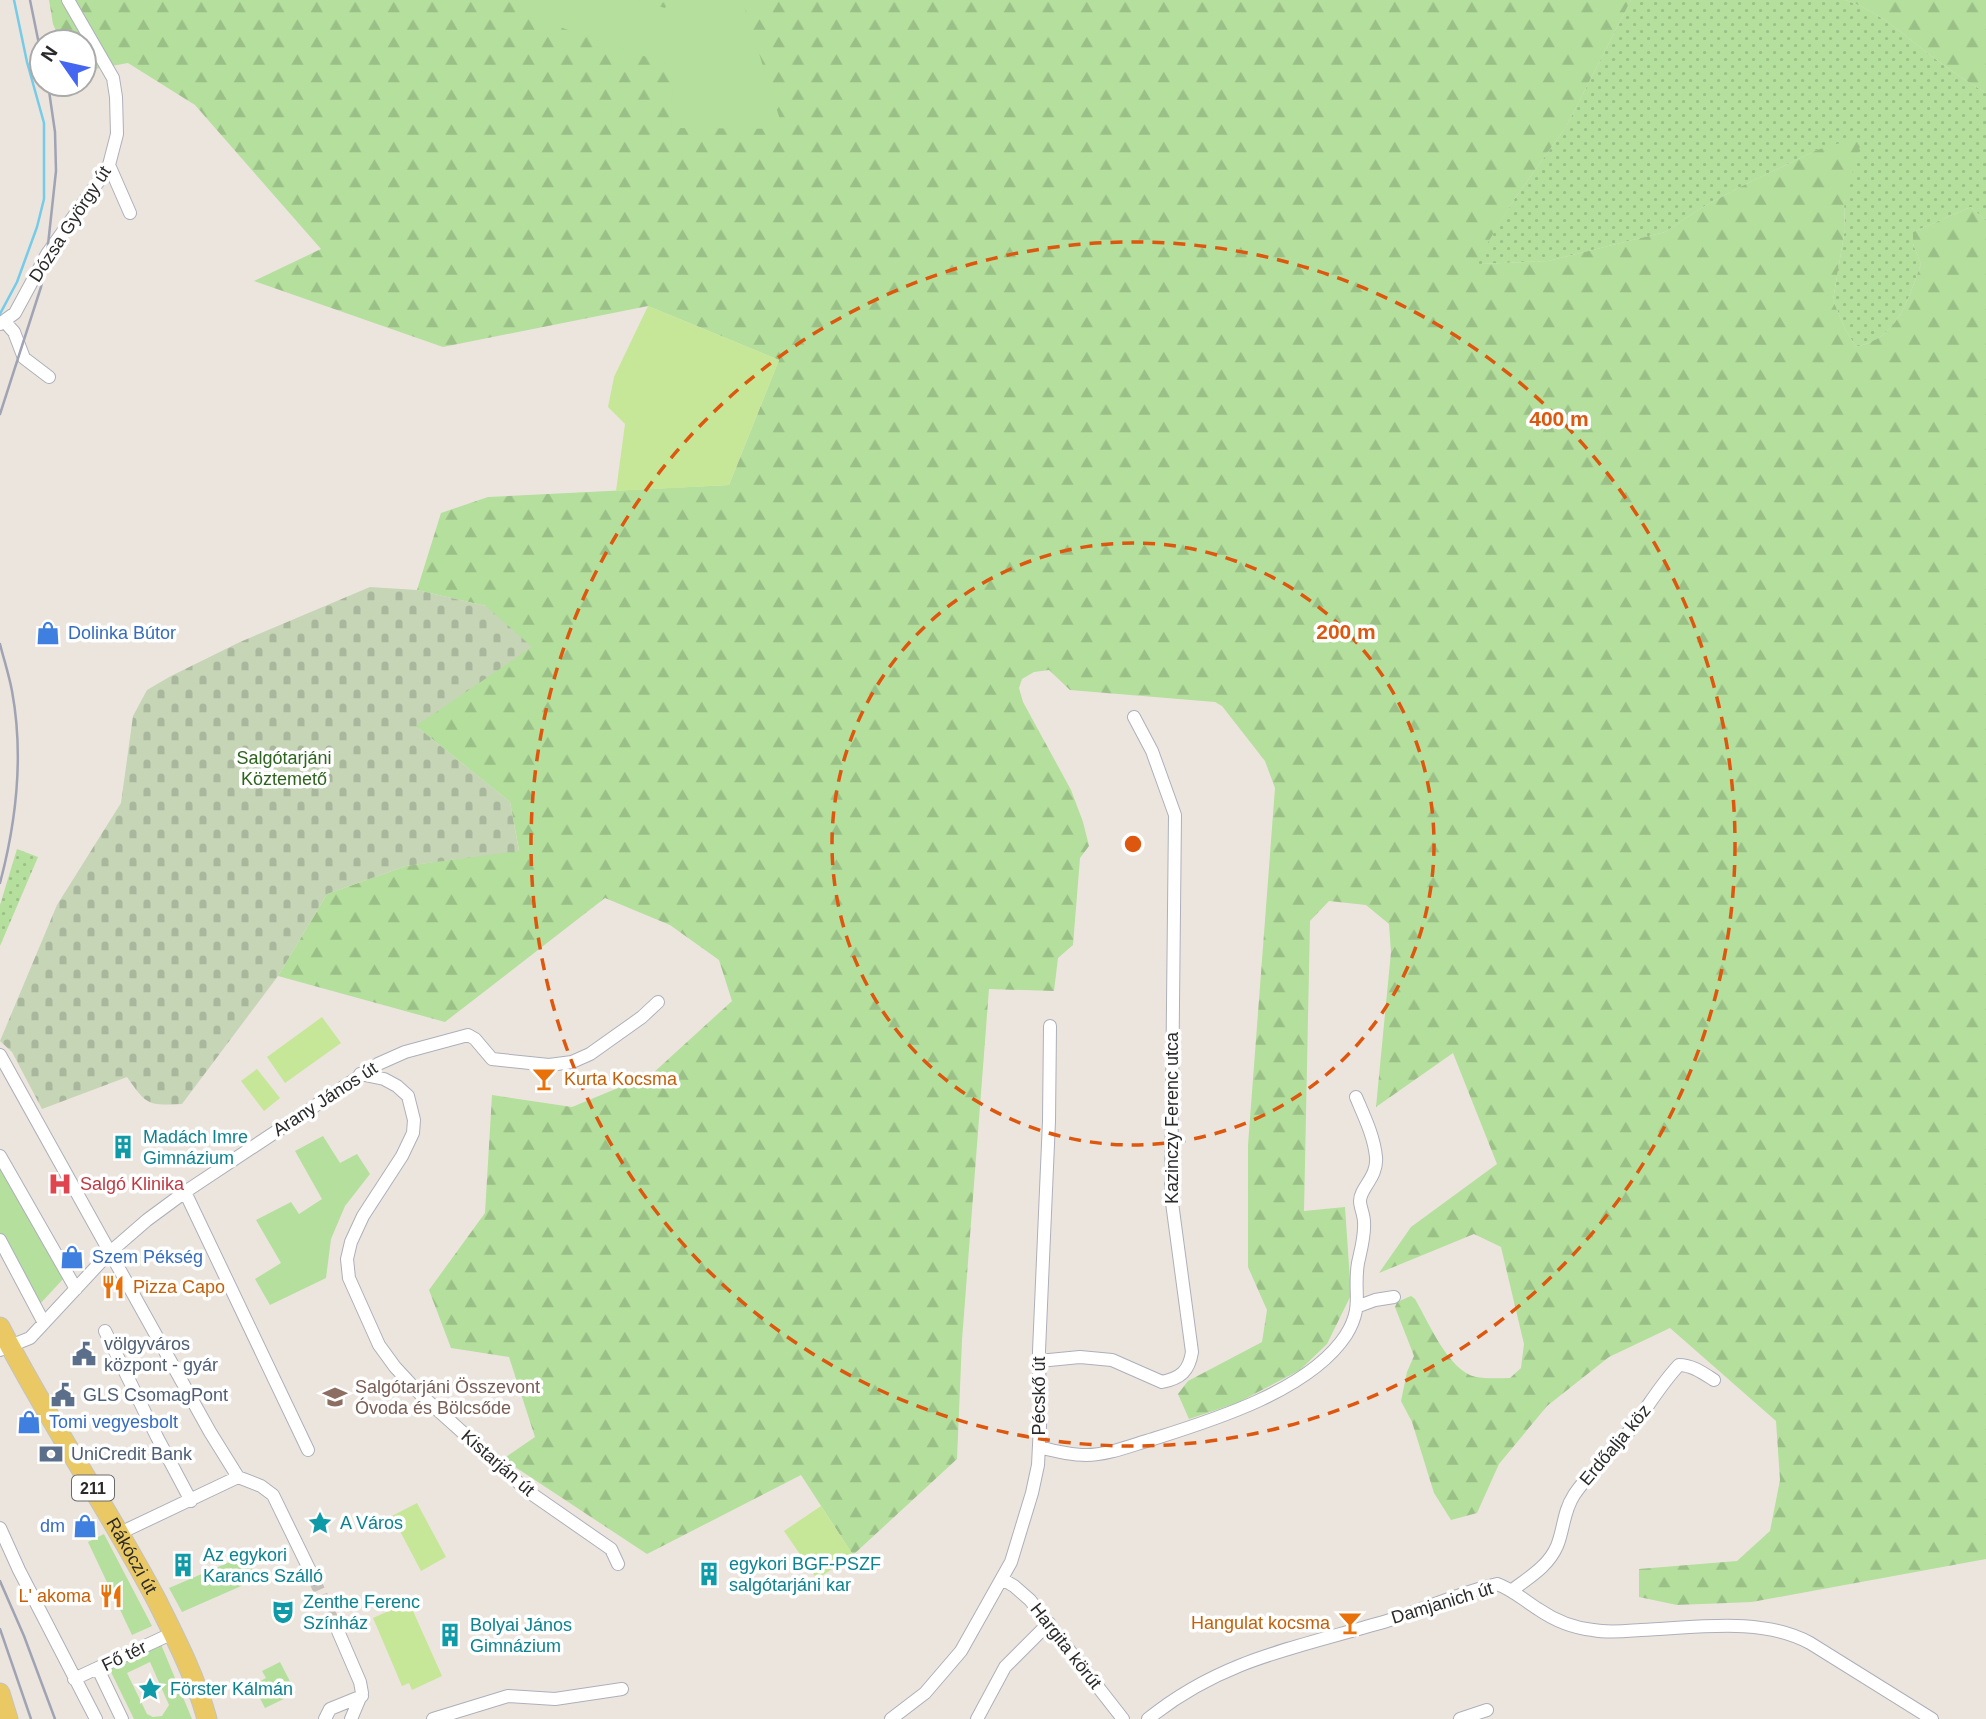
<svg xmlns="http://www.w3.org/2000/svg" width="1986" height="1719" viewBox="0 0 1986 1719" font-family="Arial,sans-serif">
<defs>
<pattern id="grass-dots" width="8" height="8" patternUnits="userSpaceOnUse" patternTransform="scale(1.75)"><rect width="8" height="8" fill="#b4df9c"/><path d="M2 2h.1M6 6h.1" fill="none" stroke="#9bc087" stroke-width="1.8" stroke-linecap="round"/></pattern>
<pattern id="forest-firs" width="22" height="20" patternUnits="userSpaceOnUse" patternTransform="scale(1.75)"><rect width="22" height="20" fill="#b4df9c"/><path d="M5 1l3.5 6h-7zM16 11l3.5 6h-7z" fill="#9bc087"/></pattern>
<pattern id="cemetery-stones" width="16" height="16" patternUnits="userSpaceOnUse" patternTransform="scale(1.75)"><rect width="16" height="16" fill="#c5d5b5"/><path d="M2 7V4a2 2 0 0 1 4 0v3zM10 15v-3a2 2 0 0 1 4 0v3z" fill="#a9b79c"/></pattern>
</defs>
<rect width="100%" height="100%" fill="#ece5dd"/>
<path fill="url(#grass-dots)" d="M1631 0H1845C1883 12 1912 43 1945 66 1958 76 1972 84 1986 93V221L1971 207 1913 232V244L1921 264C1907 302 1899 337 1856 347L1845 329 1833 300 1845 229 1844 202 1850 175 1817 150 1744 185 1701 208 1665 232 1548 261 1479 264V252L1484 248 1515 198 1566 127Z
M17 849 38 857 0 946V905Z"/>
<path fill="url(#forest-firs)" d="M49 0H1631L1566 127 1515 198 1484 249 1479 252V264L1548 261 1665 232 1701 208 1744 185 1817 150 1850 140 1861 143 1844 202 1845 229 1833 300 1845 329 1856 347C1899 337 1907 302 1921 264L1913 244V232L1971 207 1986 221V1559L1752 1602 1677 1605 1639 1597V1569L1737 1561 1770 1531 1780 1480 1776 1421 1670 1328 1609 1357 1547 1406 1499 1464 1477 1513 1451 1520 1434 1493 1412 1422 1401 1401 1407 1372 1414 1356 1395 1307 1397 1302 1411 1296 1415 1299C1428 1321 1449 1372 1476 1377 1487 1379 1499 1378 1510 1378L1521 1368 1524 1344 1501 1247 1474 1234 1379 1273 1411 1227 1497 1164 1453 1053 1376 1107 1391 952 1389 924 1366 905 1329 901 1310 921 1304 1211 1345 1207 1351 1295 1327 1344 1300 1370 1237 1403 1189 1419 1178 1394 1188 1381 1262 1342 1267 1310 1248 1267V1145L1275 788 1265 761 1222 706 1215 702 1070 690 1049 670 1034 672 1022 679 1019 688 1023 702 1071 790 1083 822 1089 846 1080 858 1073 945 1058 958 1054 991 989 989 962 1340 957 1459 853 1555 801 1475 647 1554 503 1459 535 1437 509 1357 451 1348 429 1290 485 1213 492 1095 572 1107 652 1074 732 1001 719 960 670 925 605 898 445 1022 278 976 327 894 406 866 519 850 510 802 416 726 486 606 417 590 441 513 488 497 729 485 779 360 648 306 443 347 254 281 321 249 195 105 128 63 84 71V42H61L53 24Z
M1845 0H1986V93C1972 84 1958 76 1945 66 1912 43 1883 12 1845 0Z"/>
<path fill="url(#cemetery-stones)" d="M370 587 417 590 486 606 532 647 416 726 510 802 519 851 406 866 327 894 278 976 182 1104C147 1106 146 1104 127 1077L42 1109 12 1052 0 1041 57 905 121 803 133 716 147 690 171 676 240 642Z"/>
<path fill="#b4df9c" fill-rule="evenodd" d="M518 0H636L665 8 669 0H742L783 129 671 128 673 66 519 13Z
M323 1136 340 1163 357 1154 370 1174 345 1206 331 1239 326 1278 270 1305 255 1279 281 1263 256 1220 291 1202 299 1214 322 1199 295 1151Z
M0 1163 65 1277 38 1306 0 1233Z
M104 1534 152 1626 132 1635 88 1542Z
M246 1555 257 1579 182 1612 169 1588Z
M160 1642 192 1719H134L110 1670ZM150 1662 169 1705 162 1716 153 1717 147 1714 127 1673Z
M280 1662 296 1693 265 1708 253 1685 266 1678 262 1671Z"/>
<path fill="#c6e698" d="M648 306 779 360 729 485 616 491 625 424 608 407 614 377Z
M322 1017 341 1043 285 1083 267 1057Z
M257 1069 280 1098 264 1111 241 1081Z
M417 1503 446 1557 421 1571 392 1516Z
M821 1506 853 1555 817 1579 784 1531Z
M409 1602 442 1676 412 1690 409 1683 402 1686 373 1618Z"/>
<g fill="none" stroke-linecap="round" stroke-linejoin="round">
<path stroke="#75cbe8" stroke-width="2.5" d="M0 314 17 282 37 227 44 199V123L27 62 14 0"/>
<path stroke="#c5c0b9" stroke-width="12" stroke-dasharray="12 6" stroke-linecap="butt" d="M314 1579 338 1631"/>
<g stroke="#adb0ba" stroke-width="14">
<path id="minor" d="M109 165 130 213
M5 322 14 332 24 358 49 377
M0 324 15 313 47 254 101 178 109 165 117 134 116 97 113 78 68 0
M0 1055 210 1432 238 1477 261 1486 273 1495 314 1579
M360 1074 384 1079 397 1086 408 1096 414 1120 413 1133 402 1156 363 1216 351 1242 347 1259 349 1278 379 1345 395 1367 421 1395 529 1492 611 1549 618 1564
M0 1156 76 1289
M185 1192 308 1450
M0 1240 44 1323
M1359 1306 1375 1300 1394 1297
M105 1331 157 1437 191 1501
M0 1350 30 1338 109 1253 147 1220 185 1192 378 1064 405 1052 468 1035 475 1039 492 1059 549 1065 572 1062 590 1054 642 1017 658 1002
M1039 1361 1080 1357 1112 1360 1162 1382C1181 1378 1189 1371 1192 1352L1171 1195 1175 815 1152 751 1134 717
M1039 1447C1054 1451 1070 1455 1086 1455 1108 1455 1132 1445 1153 1439 1214 1420 1310 1390 1346 1335 1364 1306 1353 1293 1358 1263 1361 1249 1365 1236 1364 1222 1364 1215 1360 1207 1360 1201 1360 1188 1378 1177 1376 1157 1374 1136 1364 1116 1356 1097
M0 1528 19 1570 96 1719
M120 1533 238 1477
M1002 1579 1014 1586 1030 1600 1123 1719
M1511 1591C1528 1578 1548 1567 1557 1546 1564 1529 1563 1512 1574 1495 1589 1472 1610 1456 1627 1434 1645 1412 1659 1386 1679 1365 1692 1365 1703 1373 1714 1380
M338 1631 360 1682 362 1693 351 1719
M98 1669 122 1719
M74 1679 173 1633
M325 1719 330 1709 362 1696
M433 1719 508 1696 555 1699 622 1689
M891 1719 925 1693 961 1651 1011 1562 1032 1493 1038 1465 1040 1425 1039 1351 1049 1121 1050 1026
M977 1719 1005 1667 1049 1623
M1148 1719C1223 1658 1300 1647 1390 1620 1425 1609 1461 1592 1497 1584 1512 1589 1525 1601 1538 1609 1554 1620 1574 1628 1593 1630 1609 1633 1625 1631 1641 1630 1695 1628 1760 1616 1810 1643L1932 1719
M1460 1719 1487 1710"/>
</g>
<g stroke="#c3c3c3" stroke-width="21">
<g id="primary">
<path id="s1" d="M0 1327C48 1421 108 1508 157 1601 176 1639 196 1678 207 1719"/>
<path d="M0 1693 8 1719"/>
</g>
</g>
<use href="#minor" stroke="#fff" stroke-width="12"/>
<use href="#primary" stroke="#eac964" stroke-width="19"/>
<path stroke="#a0a3b4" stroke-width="2.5" d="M30 0 42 59
M0 414 41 287 47 254 56 171 55 132 48 84
M0 644C4 660 9 675 12 691 24 756 17 819 0 883
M0 1581 24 1636 55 1719
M0 1629 31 1719"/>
</g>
<g fill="none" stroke="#de570e" stroke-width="3.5" stroke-dasharray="12 9">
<circle cx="1133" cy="844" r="301"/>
<circle cx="1133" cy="844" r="602"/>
</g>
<defs>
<g id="shop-bare" transform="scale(1.89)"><path d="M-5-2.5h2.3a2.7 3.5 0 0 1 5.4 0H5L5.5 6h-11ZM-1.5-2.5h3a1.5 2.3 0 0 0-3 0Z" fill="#3f7fe0" stroke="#fff" stroke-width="2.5" paint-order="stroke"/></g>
<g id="bar-bare" transform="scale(1.89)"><path d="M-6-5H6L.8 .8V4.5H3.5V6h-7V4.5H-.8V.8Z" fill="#e8710a" stroke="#fff" stroke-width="2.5" paint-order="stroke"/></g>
<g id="building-bare" transform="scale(1.89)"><path d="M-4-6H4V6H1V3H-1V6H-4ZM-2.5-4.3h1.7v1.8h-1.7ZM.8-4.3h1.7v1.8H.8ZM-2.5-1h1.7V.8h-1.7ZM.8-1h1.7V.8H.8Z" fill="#0f9aa8" stroke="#fff" stroke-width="2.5" paint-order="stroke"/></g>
<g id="hospital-bare" transform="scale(1.89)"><path d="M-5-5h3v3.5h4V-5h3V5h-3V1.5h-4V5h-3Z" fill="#e0444e" stroke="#fff" stroke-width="2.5" paint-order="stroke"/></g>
<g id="restaurant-bare" transform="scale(1.89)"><path d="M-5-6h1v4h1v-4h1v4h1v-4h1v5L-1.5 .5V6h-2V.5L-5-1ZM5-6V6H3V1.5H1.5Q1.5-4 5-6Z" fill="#e8710a" stroke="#fff" stroke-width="2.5" paint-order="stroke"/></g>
<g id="civic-bare" transform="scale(1.89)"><path d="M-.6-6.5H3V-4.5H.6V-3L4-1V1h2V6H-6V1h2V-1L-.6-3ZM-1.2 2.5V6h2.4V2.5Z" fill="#5c6f8a" stroke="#fff" stroke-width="2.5" paint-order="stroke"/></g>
<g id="school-bare" transform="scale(1.89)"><path d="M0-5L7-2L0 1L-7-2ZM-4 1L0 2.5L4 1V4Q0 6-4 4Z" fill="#8d6e63" stroke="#fff" stroke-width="2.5" paint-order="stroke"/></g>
<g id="bank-bare" transform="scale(1.89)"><path d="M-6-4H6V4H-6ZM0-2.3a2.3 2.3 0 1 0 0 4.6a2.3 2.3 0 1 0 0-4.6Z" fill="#5c6f8a" stroke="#fff" stroke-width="2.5" paint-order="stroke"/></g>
<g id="sight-bare" transform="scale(1.89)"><path d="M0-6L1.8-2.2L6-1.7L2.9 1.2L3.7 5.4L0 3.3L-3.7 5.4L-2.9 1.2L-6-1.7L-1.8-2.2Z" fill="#0f9aa8" stroke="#fff" stroke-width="2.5" paint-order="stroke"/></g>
<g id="theatre-bare" transform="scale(1.89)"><path d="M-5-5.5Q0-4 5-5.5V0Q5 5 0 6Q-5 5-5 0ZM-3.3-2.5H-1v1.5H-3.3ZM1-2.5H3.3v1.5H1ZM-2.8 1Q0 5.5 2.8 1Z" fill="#0f9aa8" stroke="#fff" stroke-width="2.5" paint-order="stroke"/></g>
</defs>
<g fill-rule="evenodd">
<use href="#shop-bare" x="48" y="633"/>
<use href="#bar-bare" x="544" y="1079"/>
<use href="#building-bare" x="123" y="1147"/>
<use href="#hospital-bare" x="60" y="1184"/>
<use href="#shop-bare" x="72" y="1257"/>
<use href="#restaurant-bare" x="113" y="1287"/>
<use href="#civic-bare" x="84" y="1354"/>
<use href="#civic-bare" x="63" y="1395"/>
<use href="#school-bare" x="335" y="1397"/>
<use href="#shop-bare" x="29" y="1422"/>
<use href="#bank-bare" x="51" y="1454"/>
<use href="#sight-bare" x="320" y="1523"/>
<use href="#shop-bare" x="85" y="1526"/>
<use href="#building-bare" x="183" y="1565"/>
<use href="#building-bare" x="709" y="1574"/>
<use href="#restaurant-bare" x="111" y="1596"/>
<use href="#theatre-bare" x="283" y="1612"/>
<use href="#bar-bare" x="1350" y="1623"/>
<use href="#building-bare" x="450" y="1635"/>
<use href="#sight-bare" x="150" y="1689"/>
</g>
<g text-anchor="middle" stroke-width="7" stroke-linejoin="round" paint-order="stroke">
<rect fill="#fff" stroke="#6a6a6a" stroke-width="2" x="72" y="1475.5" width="42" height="25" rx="5"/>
<g font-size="16" font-weight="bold" fill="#2a2a2a">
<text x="93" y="1494">211</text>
</g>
<g font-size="18" fill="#2a2a2a" stroke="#fff">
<text transform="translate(70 224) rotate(-57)" y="6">Dózsa György út</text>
<text transform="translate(325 1099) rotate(-33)" y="6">Arany János út</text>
<text transform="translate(1172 1118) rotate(-90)" y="6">Kazinczy Ferenc utca</text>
<text transform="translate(1039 1396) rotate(-90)" y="6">Pécskő út</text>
<text transform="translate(1615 1445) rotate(-50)" y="6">Erdőalja köz</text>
<text transform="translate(498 1463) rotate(41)" y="6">Kistarján út</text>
<text dy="6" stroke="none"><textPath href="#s1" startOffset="264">Rákóczi út</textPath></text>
<text transform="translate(1442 1603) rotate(-17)" y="6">Damjanich út</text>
<text transform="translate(1066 1646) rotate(52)" y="6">Hargita körút</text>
<text transform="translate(124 1656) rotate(-26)" y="6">Fő tér</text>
</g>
<g font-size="18" fill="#366cbe" stroke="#fff" text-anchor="start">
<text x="68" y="639">Dolinka Bútor</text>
<text x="92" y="1263">Szem Pékség</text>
<text x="49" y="1428">Tomi vegyesbolt</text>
<text x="65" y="1532" text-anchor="end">dm</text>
</g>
<g font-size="18" fill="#2d641e" stroke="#fff">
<text x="284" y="764">Salgótarjáni<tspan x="284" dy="21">Köztemető</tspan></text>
</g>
<g font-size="18" fill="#c56008" stroke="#fff" text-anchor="start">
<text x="564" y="1085">Kurta Kocsma</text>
<text x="133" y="1293">Pizza Capo</text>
<text x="91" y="1602" text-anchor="end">L' akoma</text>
<text x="1330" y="1629" text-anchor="end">Hangulat kocsma</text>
</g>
<g font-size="18" fill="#0d838f" stroke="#fff" text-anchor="start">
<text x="143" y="1143">Madách Imre<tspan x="143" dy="21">Gimnázium</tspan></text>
<text x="340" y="1529">A Város</text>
<text x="203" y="1561">Az egykori<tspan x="203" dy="21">Karancs Szálló</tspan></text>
<text x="729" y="1570">egykori BGF-PSZF<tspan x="729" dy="21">salgótarjáni kar</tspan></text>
<text x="303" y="1608">Zenthe Ferenc<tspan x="303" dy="21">Színház</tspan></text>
<text x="470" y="1631">Bolyai János<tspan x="470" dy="21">Gimnázium</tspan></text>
<text x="170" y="1695">Förster Kálmán</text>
</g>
<g font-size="18" fill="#be3a42" stroke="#fff" text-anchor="start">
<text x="80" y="1190">Salgó Klinika</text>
</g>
<g font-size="18" fill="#4e5e75" stroke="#fff" text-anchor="start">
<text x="104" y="1350">völgyváros<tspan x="104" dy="21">központ - gyár</tspan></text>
<text x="83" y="1401">GLS CsomagPont</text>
<text x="71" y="1460">UniCredit Bank</text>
</g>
<g font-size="18" fill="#785e54" stroke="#fff" text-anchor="start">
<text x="355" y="1393">Salgótarjáni Összevont<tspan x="355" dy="21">Óvoda és Bölcsőde</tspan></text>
</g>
</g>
<circle cx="1133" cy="844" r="10" fill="#de570e" stroke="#fff" stroke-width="3.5"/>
<g font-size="21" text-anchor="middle" font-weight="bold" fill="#de570e" stroke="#fff" stroke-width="7" stroke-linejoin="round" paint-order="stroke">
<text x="1559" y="426">400 m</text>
<text x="1346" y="639">200 m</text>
</g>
<g transform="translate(63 63) rotate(304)"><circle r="33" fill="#ffffff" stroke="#aaaaaa" stroke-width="2"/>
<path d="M0-5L12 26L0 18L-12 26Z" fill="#4566f1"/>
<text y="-10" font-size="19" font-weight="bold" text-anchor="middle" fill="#2a2a2a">N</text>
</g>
</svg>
